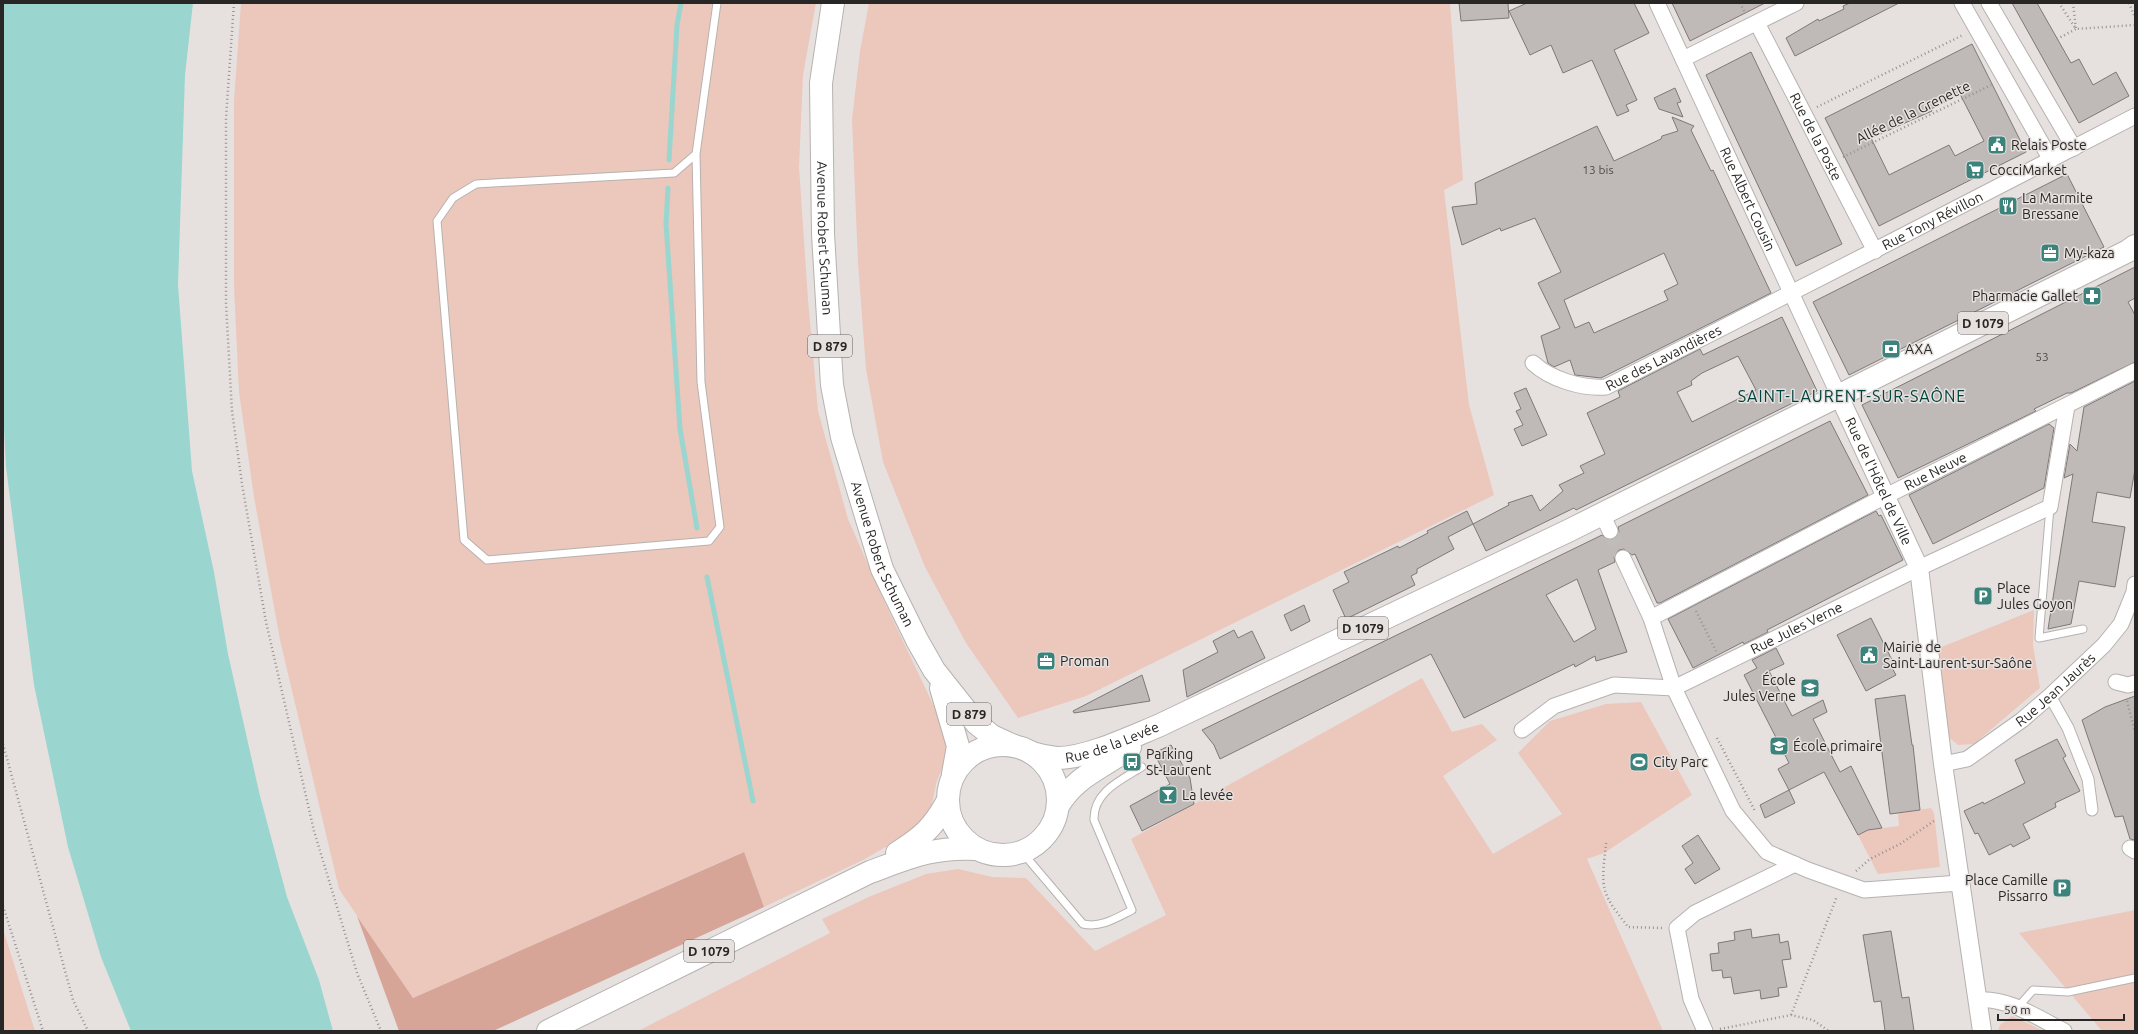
<svg xmlns="http://www.w3.org/2000/svg" width="2138" height="1034" viewBox="0 0 2138 1034" font-family="Ubuntu,sans-serif">
<rect width="100%" height="100%" fill="#e6e1df"/>
<path fill="#ecc7bc" d="M241 3H816L803 75 799 167 808 300 818 411 848 519 885 603 947 734 946 761 937 780 931 808 920 827 865 859 764 907 743 852 413 998 339 889 280 640 254 497 239 392 234 287V101Z
M869 3H1450L1463 180 1444 190 1469 405 1494 495 1086 696 1018 718 966 643 925 567 883 462 866 369 858 263 852 119 860 51Z
M2034 610 2033 645 2040 688 1974 744 1958 745 1946 735 1939 648Z
M1422 678 1452 732 1482 724 1497 740 1443 776 1493 854 1562 814 1518 753 1550 721 1606 704 1641 702 1692 795 1604 853 1587 859 1663 1031H638L830 933 822 919 871 896 926 874 958 869 992 877 1026 878 1095 951 1166 915 1131 839Z
M1931 808 1934 813 1940 867 1878 874 1858 835 1868 830 1899 826 1898 813Z
M2135 910V1030L2102 1031 2019 933Z
M3 929 35 1031H3Z
M2012 1016 2044 1031H1998L2000 1025Z"/>
<path fill="#d6a597" d="M744 852 764 907 493 1031H399L357 916 413 998Z"/>
<path fill="#9ad6cf" d="M3 3H193L185 75 178 285 192 471 214 572 228 654 260 796 287 897 319 980 333 1031H131L101 957 68 847 34 685 6 467 3 409Z"/>
<g fill="none" stroke-linecap="round" stroke-linejoin="round">
<path stroke="#9ad6cf" stroke-width="5" d="M669 160 677 25 681 3
M668 188 666 224 680 429 697 528
M707 577 753 801"/>
</g>
<path fill="#bfbab8" stroke="#7d7977" fill-rule="evenodd" d="M1459 3H1508L1509 18 1461 21Z
M1527 3H1634L1649 33 1614 50 1637 100 1626 105 1629 111 1617 116 1592 60 1563 73 1551 45 1530 55 1509 11Z
M1672 3H1765L1690 41Z
M1850 3H1899L1795 56 1786 38 1818 19 1819 21 1844 9 1843 6Z
M2012 3H2037L2071 63 2079 59 2093 85 2116 72 2129 96 2079 123Z
M1972 44 2026 152 1879 226 1825 118ZM1960 94 1984 141 1955 156 1949 145 1889 175 1871 138 1932 111 1931 109Z
M1751 52 1842 244 1796 266 1706 75Z
M1675 88 1681 102 1677 103 1683 117 1659 109 1654 98Z
M1672 117 1694 126 1691 130 1711 171 1713 170 1771 293 1601 378 1575 375 1570 360 1554 367 1548 363 1541 336 1560 328 1538 283 1561 272 1535 218 1501 231 1500 228 1462 245 1452 207 1477 204 1475 183 1597 126 1614 161 1661 139 1662 136 1678 131ZM1664 253 1678 284 1664 291 1668 300 1594 333 1589 322 1575 328 1564 300Z
M2067 174 2104 247 1849 375 1813 302Z
M2135 267V298L2128 302 2135 315V362L2071 393H2067L2034 409 2036 411 1898 478 1862 405Z
M1782 317 1817 391 1576 510 1574 508 1486 551 1473 524 1509 505 1508 503 1532 495 1540 511 1563 491 1559 485 1584 473 1580 466 1605 454 1587 413 1620 397 1618 391 1700 349 1703 355ZM1738 356 1756 390 1692 422 1677 392 1692 385 1691 381 1702 373Z
M2135 381V469L2130 498 2097 492 2092 522 2125 527 2115 587 2079 581 2071 624 2048 629 2073 474 2064 478 2070 444 2077 451 2084 407Z
M1526 388 1547 435 1522 446 1514 429 1523 425 1516 411 1521 409 1514 393Z
M1830 421 1868 495 1660 603H1657L1635 554 1632 555 1624 549 1619 550 1614 557 1615 562 1598 570 1627 652 1596 661 1595 656 1575 667 1574 664 1464 718 1431 654 1220 759 1214 745 1202 730 1602 535 1609 540 1614 539 1619 532 1618 527ZM1577 579 1596 629 1574 642 1546 595Z
M2049 424 2054 428 2044 488 1933 544 1909 495Z
M1467 511 1473 524 1448 537 1454 549 1417 569V573L1411 576 1415 585 1346 619 1333 590 1349 582 1344 572 1398 546 1399 548 1428 533 1427 531Z
M1876 511 1879 516 1881 515 1903 560 1767 630 1768 632 1744 644 1743 642 1693 668 1668 619Z
M1304 605 1310 621 1291 631 1284 615Z
M1871 618 1894 664 1891 666 1896 675 1866 691 1837 635Z
M1234 630 1238 638 1252 631 1265 658 1187 697 1183 670 1218 652 1213 641Z
M1776 648 1784 664 1769 671 1792 716 1823 700 1827 712 1813 719 1840 772 1851 766 1882 828 1868 830 1858 835 1824 772 1789 790 1778 769 1789 763 1744 675 1757 668 1752 660Z
M1142 675 1150 701 1074 713 1073 711Z
M1905 695 1912 745H1913L1920 810 1890 814 1875 699Z
M2135 696V840L2130 839 2123 816 2115 817 2082 720 2105 707Z
M2057 739 2066 756 2063 758 2080 791 2055 803 2056 807 2023 824 2030 838 2013 847 2011 844 1989 855 1978 833 1975 834 1964 811 1983 802 1984 804 2025 783 2015 760Z
M1171 745 1190 778 1194 804 1142 831 1130 806 1170 784 1154 753Z
M1789 790 1795 803 1765 818 1760 805Z
M1698 835 1720 869 1695 884 1685 869 1693 863 1682 846Z
M1751 929 1752 938 1779 934 1780 943 1788 941 1791 959 1782 960 1787 987 1778 988 1779 996 1761 999 1760 990 1734 994 1731 977 1723 978 1722 970 1712 971 1710 954 1719 953 1718 943 1735 940 1734 932Z
M1891 931 1902 998 1909 997 1914 1031H1885L1881 1001 1874 1002 1863 935Z"/>
<g fill="none" stroke-linecap="round" stroke-linejoin="round">
<path stroke="#c0bcba" stroke-width="15" stroke-dasharray="15 8" stroke-linecap="butt" d="M1610 531 1623 558"/>
<g stroke="#b6b2b0" stroke-width="9">
<path id="service" d="M696 154 674 173 476 184 453 198 437 221 464 540 487 560 709 541 720 527 701 382 696 154 717 3
M2050 507 2039 638 2083 629
M1022 852 1083 924C1101 928 1116 918 1132 910L1094 820C1093 792 1121 780 1142 767
M2018 1007 2033 990 2068 992 2135 978"/>
</g>
<g stroke="#b6b2b0" stroke-width="13">
<path id="pedestrian" d="M2050 696 2068 728 2088 779 2092 810"/>
</g>
<g stroke="#b6b2b0" stroke-width="17">
<g id="minor">
<path id="s1" d="M1657 3 1839 396"/>
<path d="M1962 3 2051 160"/>
<path d="M1989 3 2074 148"/>
<path id="s2" d="M1757 23 1875 251"/>
<path d="M1683 59 1796 3"/>
<path id="s3" d="M1533 363C1550 379 1582 389 1606 387 1783 297 1959 208 2135 116"/>
<path d="M1602 514 1610 531"/>
<path d="M1623 558 1651 618 1674 688 1733 811 1767 852 1808 870 1864 890 1960 883"/>
<path id="s4" d="M1651 618 1874 502 2135 371"/>
<path d="M2116 682 2128 685 2135 683"/>
<path id="s5" d="M1522 730 1554 706 1614 685 1674 688 1919 568 2050 507 2067 406"/>
<path id="s6" d="M1943 764 1967 759 2022 720 2050 696 2104 645 2121 624 2134 592 2135 584"/>
<path d="M2130 848 2135 851"/>
<path d="M1977 1000C2008 997 2038 1018 2064 1031"/>
<path d="M1705 1031 1691 999 1677 928 1695 913 1795 864"/>
</g>
</g>
<g stroke="#b6b2b0" stroke-width="20">
<g id="tertiary">
<path id="s7" d="M1839 396 1919 568 1943 764 1982 1031"/>
</g>
</g>
<g stroke="#b6b2b0" stroke-width="24">
<g id="primary">
<path id="s8" d="M833 3 821 83 823 234 832 385 842 437 882 569 917 640 934 670 976 723 992 736 1014 746"/>
<path d="M941 688 958 746 953 774"/>
<circle cx="1003" cy="800" r="55"/>
<path id="s9" d="M1032 753C1039 755 1048 757 1056 758 1085 759 1131 737 1158 726L1568 531 2128 251 2135 246"/>
<path d="M1058 806C1076 775 1104 768 1130 747"/>
<path d="M897 853C922 837 933 828 947 802"/>
<path d="M548 1031 870 872C911 857 932 847 976 849"/>
</g>
</g>
<path stroke="#959290" stroke-width="2.5" stroke-dasharray="1 3" stroke-linecap="butt" d="M234 3 226 118V304L232 411 242 484 266 622 314 831 357 973 381 1031
M1740 3 1745 13
M2073 3 2076 29 2135 25
M2129 3 2135 18
M2057 39 2076 29 2059 3
M1817 107 1963 35
M1843 157 1991 85
M1696 611 1716 651
M2127 701 2135 732
M1717 738 1755 811
M3 744 73 1000 88 1031
M1606 843C1605 858 1601 876 1605 890 1608 903 1621 917 1628 927L1662 928
M1856 871 1870 859 1900 844 1934 821
M3 906 43 1031
M1791 1015 1837 896
M1720 1029 1791 1015 1813 1020 1829 1031"/>
<use href="#service" stroke="#fff" stroke-width="7"/>
<use href="#pedestrian" stroke="#fff" stroke-width="11"/>
<use href="#minor" stroke="#fff" stroke-width="15"/>
<use href="#tertiary" stroke="#fff" stroke-width="18"/>
<use href="#primary" stroke="#fff" stroke-width="22"/>
</g>
<defs>
<g id="civic-square" transform="scale(1)"><rect x="-9" y="-9" width="18" height="18" rx="4" fill="#3c837c" stroke="#e6e1df"/><path d="M-.6-6.5H3V-4.5H.6V-3L4-1V1h2V6H-6V1h2V-1L-.6-3ZM-1.2 2.5V6h2.4V2.5Z" fill="#fff"/></g>
<g id="supermarket-square" transform="scale(1)"><rect x="-9" y="-9" width="18" height="18" rx="4" fill="#3c837c" stroke="#e6e1df"/><path d="M-6-5.5h2.5l.6 2H6L4.5 2H-2.5L-4.4-4H-6ZM-1.5 3.2a1.3 1.3 0 1 0 .1 0ZM3 3.2a1.3 1.3 0 1 0 .1 0Z" fill="#fff"/></g>
<g id="restaurant-square" transform="scale(1)"><rect x="-9" y="-9" width="18" height="18" rx="4" fill="#3c837c" stroke="#e6e1df"/><path d="M-5-6h1v4h1v-4h1v4h1v-4h1v5L-1.5 .5V6h-2V.5L-5-1ZM5-6V6H3V1.5H1.5Q1.5-4 5-6Z" fill="#fff"/></g>
<g id="office-square" transform="scale(1)"><rect x="-9" y="-9" width="18" height="18" rx="4" fill="#3c837c" stroke="#e6e1df"/><path d="M-6-3h4V-5.5h4V-3h4V5H-6ZM-1-4.5V-3h2v-1.5ZM-6 0V1H6V0Z" fill="#fff"/></g>
<g id="pharmacy-square" transform="scale(1)"><rect x="-9" y="-9" width="18" height="18" rx="4" fill="#3c837c" stroke="#e6e1df"/><path d="M-2-6h4v4h4v4h-4v4h-4v-4h-4v-4h4Z" fill="#fff"/></g>
<g id="bank-square" transform="scale(1)"><rect x="-9" y="-9" width="18" height="18" rx="4" fill="#3c837c" stroke="#e6e1df"/><path d="M-6-4H6V4H-6ZM0-2.3a2.3 2.3 0 1 0 0 4.6a2.3 2.3 0 1 0 0-4.6Z" fill="#fff"/></g>
<g id="parking-square" transform="scale(1)"><rect x="-9" y="-9" width="18" height="18" rx="4" fill="#3c837c" stroke="#e6e1df"/><path d="M-3.5-5.5H1a3.5 3.5 0 0 1 0 7H-1V5.5H-3.5ZM-1-3.4V-.6H.8a1.4 1.4 0 0 0 0-2.8Z" fill="#fff"/></g>
<g id="school-square" transform="scale(1)"><rect x="-9" y="-9" width="18" height="18" rx="4" fill="#3c837c" stroke="#e6e1df"/><path d="M0-5L7-2L0 1L-7-2ZM-4 1L0 2.5L4 1V4Q0 6-4 4Z" fill="#fff"/></g>
<g id="bus-square" transform="scale(1)"><rect x="-9" y="-9" width="18" height="18" rx="4" fill="#3c837c" stroke="#e6e1df"/><path d="M-5-6H5V4H4V6H2V4H-2V6H-4V4H-5ZM-3.5-4V0h7V-4ZM-3.5 1.2v1.5H-2V1.2ZM2 1.2v1.5H3.5V1.2Z" fill="#fff"/></g>
<g id="stadium-square" transform="scale(1)"><rect x="-9" y="-9" width="18" height="18" rx="4" fill="#3c837c" stroke="#e6e1df"/><path d="M0-5a6.5 5 0 1 0 0 10a6.5 5 0 1 0 0-10ZM-3.5-1.8h7v3.6h-7Z" fill="#fff"/></g>
<g id="bar-square" transform="scale(1)"><rect x="-9" y="-9" width="18" height="18" rx="4" fill="#3c837c" stroke="#e6e1df"/><path d="M-6-5H6L.8 .8V4.5H3.5V6h-7V4.5H-.8V.8Z" fill="#fff"/></g>
</defs>
<g fill-rule="evenodd">
<use href="#civic-square" x="1997" y="145"/>
<use href="#supermarket-square" x="1975" y="170"/>
<use href="#restaurant-square" x="2008" y="206"/>
<use href="#office-square" x="2050" y="253"/>
<use href="#pharmacy-square" x="2092" y="296"/>
<use href="#bank-square" x="1891" y="349"/>
<use href="#parking-square" x="1983" y="596"/>
<use href="#civic-square" x="1869" y="655"/>
<use href="#office-square" x="1046" y="661"/>
<use href="#school-square" x="1810" y="688"/>
<use href="#school-square" x="1779" y="746"/>
<use href="#bus-square" x="1132" y="762"/>
<use href="#stadium-square" x="1639" y="762"/>
<use href="#bar-square" x="1168" y="795"/>
<use href="#parking-square" x="2062" y="888"/>
</g>
<g text-anchor="middle" stroke-width="3" stroke-linejoin="round" paint-order="stroke">
<g font-size="12" fill="#4e4c4a">
<text x="1598" y="174">13 bis</text>
<text x="2042" y="361">53</text>
</g>
<g fill="#e6e1df" stroke="#625f5e" stroke-width="1">
<rect x="1958" y="312" width="50" height="22" rx="3"/>
<rect x="808" y="335" width="44" height="22" rx="3"/>
<rect x="1338" y="617" width="50" height="22" rx="3"/>
<rect x="947" y="703" width="44" height="22" rx="3"/>
<rect x="684" y="940" width="50" height="22" rx="3"/>
</g>
<g font-size="13" font-weight="bold" fill="#292726">
<text x="1983" y="328">D 1079</text>
<text x="830" y="351">D 879</text>
<text x="1363" y="633">D 1079</text>
<text x="969" y="719">D 879</text>
<text x="709" y="956">D 1079</text>
</g>
<g font-size="14" fill="#292726" stroke="#e6e1df">
<text transform="translate(1913 112) rotate(-26)" y="5">Allée de la Grenette</text>
<text dy="5" stroke="none"><textPath href="#s2" startOffset="128">Rue de la Poste</textPath></text>
<text dy="5" stroke="none"><textPath href="#s1" startOffset="216">Rue Albert Cousin</textPath></text>
<text dy="5" stroke="none"><textPath href="#s3" startOffset="445">Rue Tony Révillon</textPath></text>
<text dy="5" stroke="none"><textPath href="#s8" startOffset="236">Avenue Robert Schuman</textPath></text>
<text dy="5" stroke="none"><textPath href="#s3" startOffset="143">Rue des Lavandières</textPath></text>
<text dy="5" stroke="none"><textPath href="#s4" startOffset="320">Rue Neuve</textPath></text>
<text dy="5" stroke="none"><textPath href="#s7" startOffset="94">Rue de l'Hôtel de Ville</textPath></text>
<text dy="5" stroke="none"><textPath href="#s8" startOffset="560">Avenue Robert Schuman</textPath></text>
<text dy="5" stroke="none"><textPath href="#s5" startOffset="300">Rue Jules Verne</textPath></text>
<text dy="5" stroke="none"><textPath href="#s6" startOffset="137">Rue Jean Jaurès</textPath></text>
<text dy="5" stroke="none"><textPath href="#s9" startOffset="83">Rue de la Levée</textPath></text>
</g>
<g font-size="14" fill="#292726" stroke="#e6e1df" text-anchor="start">
<text x="2011" y="150">Relais Poste</text>
<text x="1989" y="175">CocciMarket</text>
<text x="2022" y="203">La Marmite<tspan x="2022" dy="16">Bressane</tspan></text>
<text x="2064" y="258">My-kaza</text>
<text x="2078" y="301" text-anchor="end">Pharmacie Gallet</text>
<text x="1905" y="354">AXA</text>
<text x="1997" y="593">Place<tspan x="1997" dy="16">Jules Goyon</tspan></text>
<text x="1883" y="652">Mairie de<tspan x="1883" dy="16">Saint-Laurent-sur-Saône</tspan></text>
<text x="1060" y="666">Proman</text>
<text x="1796" y="685" text-anchor="end">École<tspan x="1796" dy="16">Jules Verne</tspan></text>
<text x="1793" y="751">École primaire</text>
<text x="1146" y="759">Parking<tspan x="1146" dy="16">St-Laurent</tspan></text>
<text x="1653" y="767">City Parc</text>
<text x="1182" y="800">La levée</text>
<text x="2048" y="885" text-anchor="end">Place Camille<tspan x="2048" dy="16">Pissarro</tspan></text>
</g>
<g font-size="16" letter-spacing="1" fill="#00423d" stroke="#e6e1df">
<text x="1852" y="402">SAINT-LAURENT-SUR-SAÔNE</text>
</g>
</g>
<rect width="2138" height="1034" fill="none" stroke="#292726" stroke-width="8"/>
<path d="M1998 1014v6h126v-6" fill="none" stroke="#292726" stroke-width="2"/>
<text x="2004" y="1014" font-size="12" fill="#292726" stroke="#e6e1df" stroke-width="3" paint-order="stroke">50 m</text>
</svg>
